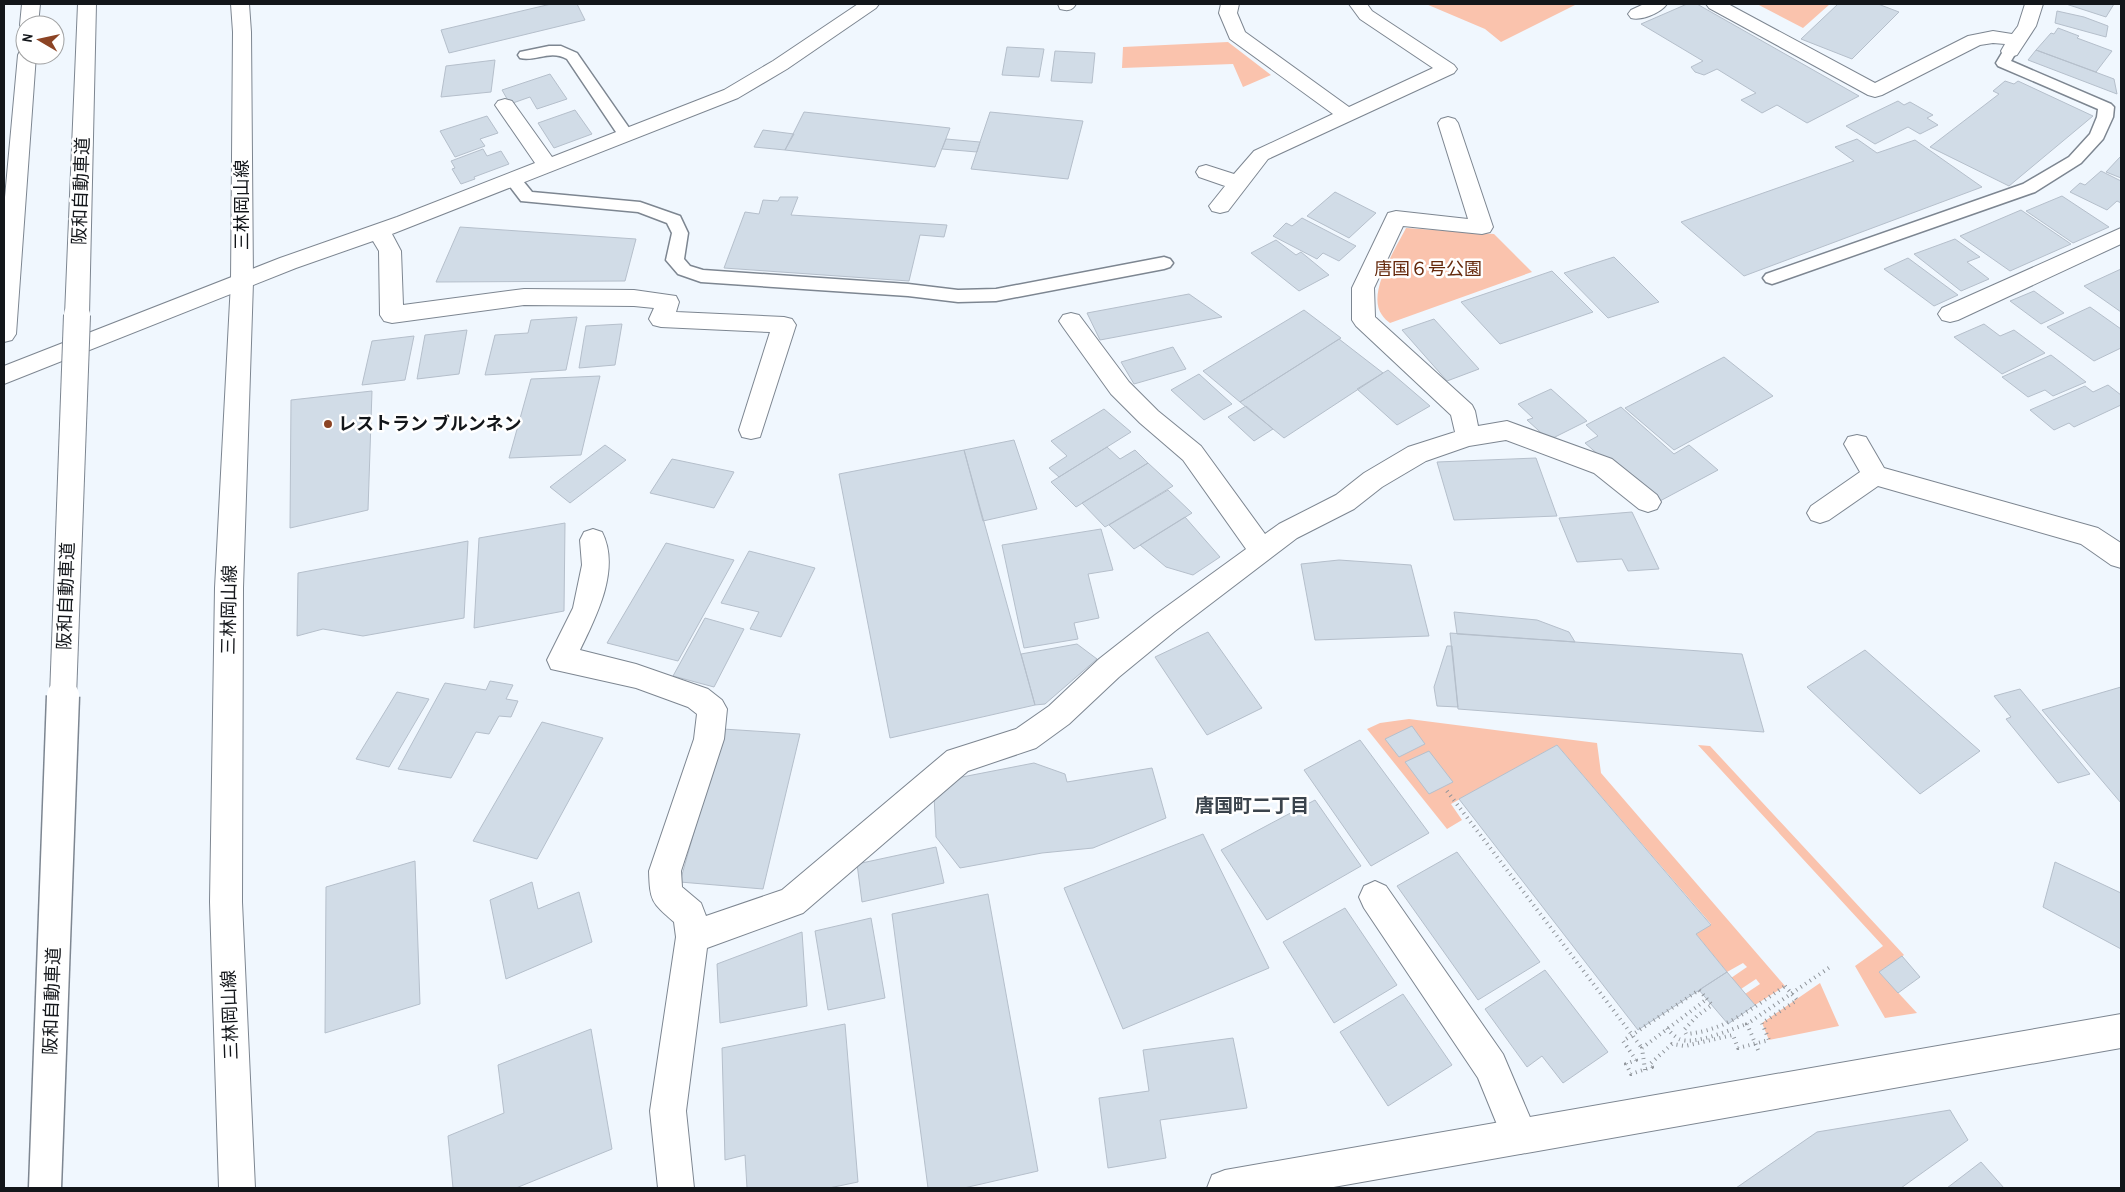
<svg xmlns="http://www.w3.org/2000/svg" width="2125" height="1192" viewBox="0 0 2125 1192" font-family="'Archivo Narrow','Noto Sans JP',sans-serif">
<rect width="100%" height="100%" fill="#f0f7fe"/>
<path fill="#fac3ad" d="M1426 4H1577L1501 42 1485 29Z
M1757 4H1830L1803 28Z
M1228 42 1271 75 1243 87 1233 64 1122 68 1123 47Z
M1406 228 1494 234 1532 272 1390 323C1387 321 1384 318 1382 315 1366 294 1396 248 1406 228Z
M1409 719 1597 743 1601 773 1785 986 1755 1005 1745 994 1760 984 1756 979 1741 989 1731 978 1747 967 1743 963 1727 972 1696 934 1711 924 1557 745 1451 804 1462 820 1447 829 1367 729 1380 723Z
M1698 745 1710 746 1904 955 1879 972 1917 1013 1885 1018 1855 966 1883 946Z
M1820 983 1839 1026 1769 1040 1762 1023Z"/>
<path fill="#d1dce7" stroke="#b5bfcb" d="M551 4H577L585 20 449 53 441 30Z
M1687 4H1697L1859 96 1807 123 1777 105 1762 113 1741 100 1756 93 1717 69 1704 75 1695 72 1691 67 1703 61 1641 24Z
M1838 4H1878L1899 12 1852 59 1801 39Z
M2066 4H2114L2106 17Z
M2057 11 2084 17 2108 26 2106 37 2055 23Z
M2058 28 2079 36 2077 38 2112 51 2096 72 2036 50 2051 33 2054 34Z
M1007 47 1044 49 1039 77 1002 75Z
M2036 50 2114 79 2117 94 2028 60Z
M1055 51 1095 53 1092 83 1051 81Z
M495 60 491 92 441 97 446 66Z
M550 74 567 99 537 109 530 97 510 104 502 90Z
M2005 81 2014 84 2018 81 2093 116 2009 186 1930 147 1999 94 1993 91Z
M1898 101 1904 105 1910 102 1933 115 1927 118 1938 125 1920 134 1908 127 1875 144 1846 126Z
M575 110 592 134 554 148 538 123Z
M804 112 950 128 935 167 785 150Z
M990 112 1083 121 1068 179 971 169Z
M487 116 498 133 480 139 485 146 455 157 440 131Z
M763 130 794 134 785 150 754 147Z
M946 139 980 142 977 152 942 149Z
M1857 139 1877 153 1915 140 1982 187 1744 276 1681 222 1854 161 1835 147Z
M483 149 487 156 501 151 509 164 474 177 475 179 461 184 452 169 455 168 451 161Z
M2120 157 2121 158V178L2106 172Z
M2101 171 2121 181V203L2117 201 2107 210 2070 192 2080 183 2085 185Z
M1335 192 1376 213 1349 238 1307 216Z
M2062 196 2109 227 2073 243 2026 211Z
M780 197H798L791 215 947 225 944 237 920 235 909 281 724 268 745 212 759 214 763 200 778 201Z
M2021 210 2071 244 2010 271 1960 236Z
M1302 218 1356 246 1339 261 1323 253 1317 259 1273 236 1286 223 1292 226Z
M460 227 636 239 625 281 436 282Z
M1955 239 1980 257 1967 262 1989 279 1961 291 1914 254Z
M1276 240 1296 255 1301 252 1329 275 1299 291 1251 253Z
M1614 257 1659 302 1608 318 1564 273Z
M1908 258 1958 295 1934 306 1884 269Z
M2121 269V312L2084 286Z
M1552 271 1593 312 1500 344 1461 302Z
M2034 291 2064 313 2041 324 2010 301Z
M1189 294 1222 317 1100 340 1087 313Z
M2090 307 2121 329V348L2094 361 2047 327Z
M1304 310 1341 338 1240 402 1203 371Z
M577 317 566 370 485 375 495 335 528 333 531 320Z
M1434 319 1479 369 1447 381 1402 330Z
M622 324 615 365 579 368 586 326Z
M1984 324 2000 336 2014 330 2045 353 2002 374 1954 337Z
M467 330 459 374 417 379 425 335Z
M414 336 405 380 362 385 372 341Z
M1339 339 1383 373 1284 438 1240 402Z
M1173 347 1186 369 1134 384 1121 362Z
M2051 355 2086 382 2053 396 2045 390 2028 397 2002 377Z
M1724 357 1773 396 1674 450 1625 408Z
M1388 370 1430 406 1397 425 1357 389Z
M1199 374 1232 404 1204 420 1171 390Z
M600 376 581 455 509 458 531 379Z
M2108 385 2121 395V405L2074 427 2069 423 2054 430 2030 410 2085 386 2093 392Z
M1551 389 1587 421 1549 440 1527 420 1533 418 1518 404Z
M372 391 368 510 290 528 291 400Z
M1246 406 1273 429 1254 441 1228 417Z
M1621 407 1674 454 1689 445 1718 470 1660 501 1614 460 1608 463 1585 443 1598 436 1586 425Z
M1104 409 1131 432 1059 477 1049 468 1067 456 1051 441Z
M1014 440 1037 509 983 521 964 450Z
M605 445 626 460 570 503 550 487Z
M1107 447 1120 459 1135 450 1148 463 1076 507 1051 482Z
M964 450 1035 705 890 738 839 474Z
M1536 458 1557 516 1454 520 1437 462Z
M672 459 734 472 714 508 650 493Z
M1148 463 1173 486 1105 527 1082 503Z
M1168 490 1192 513 1134 549 1109 525Z
M1632 512 1659 569 1628 571 1622 559 1577 562 1559 518Z
M1185 517 1220 557 1193 575 1166 567 1140 545Z
M565 523 564 611 474 628 479 538Z
M1101 529 1113 570 1088 574 1099 618 1074 623 1078 639 1024 648 1002 545Z
M468 541 464 618 363 636 323 629 297 636 298 573Z
M666 543 734 560 678 661 607 643Z
M749 551 815 568 781 637 750 629 759 612 721 603Z
M1339 560 1411 565 1429 636 1315 640 1301 564Z
M1454 612 1537 620 1569 632 1575 642 1457 634Z
M705 618 744 629 714 687 673 676Z
M1208 632 1262 708 1207 735 1155 657Z
M1450 633 1742 654 1764 732 1458 709Z
M1077 644 1097 659 1045 704 1035 705 1021 654Z
M1447 646H1452L1458 707 1437 706 1434 687Z
M1865 650 1980 751 1920 794 1807 687Z
M490 681 513 685 506 699 518 701 511 717 499 716 489 734 476 732 451 778 398 769 445 683 486 690Z
M2121 687V803L2042 710Z
M2020 689 2090 774 2058 783 2006 719 2011 717 1994 696Z
M397 692 429 699 389 767 356 759Z
M542 722 603 738 537 859 473 841Z
M1412 726 1425 744 1399 757 1385 739Z
M723 729 800 734 763 889 680 882Z
M1360 740 1429 833 1371 866 1304 770Z
M1557 745 1711 925 1696 934 1727 972 1638 1030 1459 799Z
M1429 751 1453 782 1429 794 1405 762Z
M1034 763 1065 774 1067 782 1152 768 1166 818 1093 848 1042 853 960 868 936 837 934 795 957 778Z
M1315 800 1361 866 1267 920 1221 850Z
M1203 834 1269 968 1123 1029 1064 888Z
M936 847 944 883 862 902 857 864Z
M1457 852 1540 962 1478 1000 1397 886Z
M415 861 420 1004 325 1033 326 887Z
M2055 862 2121 893V949L2043 907Z
M532 882 538 909 579 892 592 942 506 979 490 900Z
M988 894 1038 1171 964 1188H928L892 914Z
M1345 908 1397 985 1334 1023 1283 942Z
M871 918 885 998 828 1010 815 931Z
M802 932 807 1006 720 1023 717 964Z
M1902 956 1920 977 1898 993 1879 972Z
M1545 970 1608 1052 1563 1083 1542 1056 1527 1067 1485 1009Z
M1727 972 1755 1005 1728 1024 1699 990Z
M1403 994 1452 1065 1388 1106 1340 1032Z
M845 1024 858 1182 829 1188H747L745 1155 725 1160 722 1048Z
M591 1029 612 1149 516 1188H453L448 1136 504 1113 498 1065Z
M1233 1038 1247 1108 1160 1120 1166 1158 1108 1168 1099 1098 1149 1091 1143 1050Z
M1950 1110 1968 1140 1901 1188H1736L1817 1132Z
M1981 1162 2004 1188H1947Z"/>
<g fill="none" stroke-linecap="round" stroke-linejoin="round">
<g stroke="#7d8691" stroke-width="3">
<path id="service" d="M549 46H561L577 53 634 135 632 138H620L567 59C550 49 536 62 520 58L518 55 520 52Z
M2010 47 2015 48 2017 51 2011 61 2111 104 2114 107 2113 117 2103 139 2081 163 2035 192 1778 282 1772 284 1766 282 1763 278 1766 274 2023 184 2069 157 2090 134 2097 117 2098 109 1998 66 1996 63 2005 48Z
M513 175 519 176 532 192 640 202 680 216 688 233 684 259 690 266 703 270 908 284 958 290 996 289 1164 257 1170 259 1173 263 1170 267 1164 269 996 301 958 302 908 296 701 282 678 274 666 260 672 233 667 223 638 212 521 201 505 180 507 176Z"/>
</g>
<g stroke="#7d8691" stroke-width="2">
<path id="minor" d="M858 4H879L876 8 787 69 738 98 392 234 401 251 403 305 524 289 634 290 676 296 679 302 676 312 784 317 792 319 796 325 760 437 751 439 742 437 739 430 770 332 661 327 653 325 649 319 654 308 634 306 524 305 392 323 384 321 380 315 379 251 373 241 296 268 4 384V366L280 258 397 217 535 163 495 105 498 101 505 99 512 101 552 157 724 90 773 61Z
M1058 4H1076C1072 11 1067 11 1060 9Z
M1221 4H1239L1237 13 1245 32 1349 107 1433 68 1360 19 1349 4H1367L1372 11 1454 65 1457 69 1454 73 1268 159 1228 211 1220 213 1212 211 1209 206 1225 186 1199 177 1196 172 1199 167 1206 165 1234 174 1254 151 1333 114 1230 39 1219 13Z
M1644 4H1667C1661 13 1641 21 1631 18L1628 14 1631 10Z
M1706 4H1728L1875 83 1968 36 1993 31 2012 34 2018 26 2025 4H2043L2036 26 2017 55 2010 57 2003 55 2001 51 2005 44 1993 43 1980 45 1882 95 1875 97 1868 95 1709 8Z
M1448 117 1455 119 1458 123 1493 227 1490 232 1482 234 1403 226 1374 288 1375 317 1472 405 1475 411 1478 426 1507 421 1612 459 1657 495 1661 502 1657 509 1648 512 1639 509 1594 473 1506 440 1469 446 1426 461 1382 487 1354 509 1297 538 1175 631 1119 677 1069 724 1036 748 968 771 803 913 707 948 686 1111 694 1188H658L650 1111 676 937 674 922C651 902 650 901 649 871L694 739 697 714 688 707 636 688 551 669 547 660 573 608 582 565 580 540 584 532 593 529 602 532C621 569 596 617 580 650L636 664 708 689 722 700 727 709 724 739 681 871 682 887 701 903 706 916 782 890 947 751 1016 729 1049 706 1099 659 1155 615 1246 549 1183 460 1140 423 1111 394 1063 327 1059 321 1063 315 1071 313 1079 315 1129 382 1158 411 1201 446 1265 534 1279 524 1336 495 1364 473 1408 447 1455 432 1451 415 1356 326 1352 320V288L1388 213 1396 211 1468 219 1438 123 1441 119Z
M2121 228V244L1958 320 1950 322 1942 320 1938 314 1942 308Z
M1857 435 1866 437 1884 468 2098 528 2121 543V568L2111 565 2081 544 1878 486 1829 520 1820 523 1811 520 1807 513 1811 506 1860 472 1844 444 1848 437Z
M1375 881 1386 886 1503 1054 1538 1136 1533 1149 1520 1154 1507 1149 1478 1078 1364 908 1359 897 1364 886Z"/>
</g>
<g stroke="#7d8691" stroke-width="2">
<path id="tertiary" d="M2121 1014V1048L1328 1188H1207L1212 1175 1225 1170Z"/>
</g>
<g stroke="#7d8691" stroke-width="2">
<path id="secondary" d="M231 4H249L251 32 253 282 243 588 242 902 255 1188H219L210 902 215 588 231 282 233 32Z"/>
</g>
<g stroke="#7d8691" stroke-width="2">
<path id="motorway" d="M22 4H40L38 25H25V30L22 29 20 25Z
M78 4H96L89 315 85 321 77 323 69 321 65 315Z
M25 50V55H36L16 334 12 340 4 342V208L18 55 20 51Z"/>
</g>
<path stroke="#8f949a" stroke-width="4" stroke-dasharray="1 4.5" stroke-linecap="butt" d="M1447 791 1642 1048
M1785 986 1797 1000 1762 1023 1769 1040 1738 1048 1733 1035 1685 1046 1672 1044 1650 1064 1652 1067 1631 1074 1626 1064 1636 1060 1623 1041 1699 990 1712 1005 1697 1016 1684 1030 1686 1034C1725 1031 1754 1007 1785 986Z
M1667 1028C1670 1032 1674 1036 1679 1039 1694 1046 1731 1029 1747 1024
M1758 1050 1747 1024 1830 967
M1645 1070 1642 1048 1707 999"/>
<use href="#service" fill="#fff" fill-rule="evenodd"/>
<use href="#minor" fill="#fff" fill-rule="evenodd"/>
<use href="#tertiary" fill="#fff" fill-rule="evenodd"/>
<use href="#secondary" fill="#fff" fill-rule="evenodd"/>
<use href="#motorway" fill="#fff" fill-rule="evenodd"/>
<g stroke="#7d8691" stroke-width="28" stroke-linecap="butt">
<path id="motorway-bridge-far1" d="M63 697 77 315"/>
</g>
<g stroke="#7d8691" stroke-width="35" stroke-linecap="butt">
<path id="motorway-bridge" d="M45 1188 63 696"/>
</g>
<use href="#motorway-bridge-far1" stroke="#fff" stroke-width="26"/>
<use href="#motorway-bridge" stroke="#fff" stroke-width="32"/>
</g>
<circle fill="#8c4424" stroke="#fff" stroke-width="2" cx="328" cy="424" r="5"/>
<g text-anchor="middle" stroke-width="5" stroke-linejoin="round" paint-order="stroke">
<g font-size="18" fill="#13161a" stroke="#fff">
<text transform="translate(81 191) rotate(-88)" y="6">阪和自動車道</text>
<text transform="translate(242 205) rotate(-90)" y="6">三林岡山線</text>
<text transform="translate(66 596) rotate(-88)" y="6">阪和自動車道</text>
<text transform="translate(229 610) rotate(-89)" y="6">三林岡山線</text>
<text transform="translate(52 1001) rotate(-88)" y="6">阪和自動車道</text>
<text transform="translate(230 1015) rotate(-92)" y="6">三林岡山線</text>
</g>
<g font-size="18" fill="#65290c" stroke="#fff">
<text x="1428" y="275">唐国６号公園</text>
</g>
<g font-size="18" font-weight="bold" fill="#13161a" stroke="#fff" text-anchor="start">
<text x="338" y="430">レストラン ブルンネン</text>
</g>
<g font-size="19" font-weight="bold" fill="#3a434c" stroke="#fff">
<text x="1252" y="812">唐国町二丁目</text>
</g>
</g>
<rect width="2125" height="1192" fill="none" stroke="#13161a" stroke-width="10"/>
<g transform="translate(40 40) rotate(279)"><circle r="24" fill="#ffffff" stroke="#a1a2a3"/>
<path d="M0-4L9 19L0 12L-9 19Z" fill="#8c4424"/>
<text y="-8" font-size="14" font-weight="bold" text-anchor="middle" fill="#13161a">N</text>
</g>
</svg>
